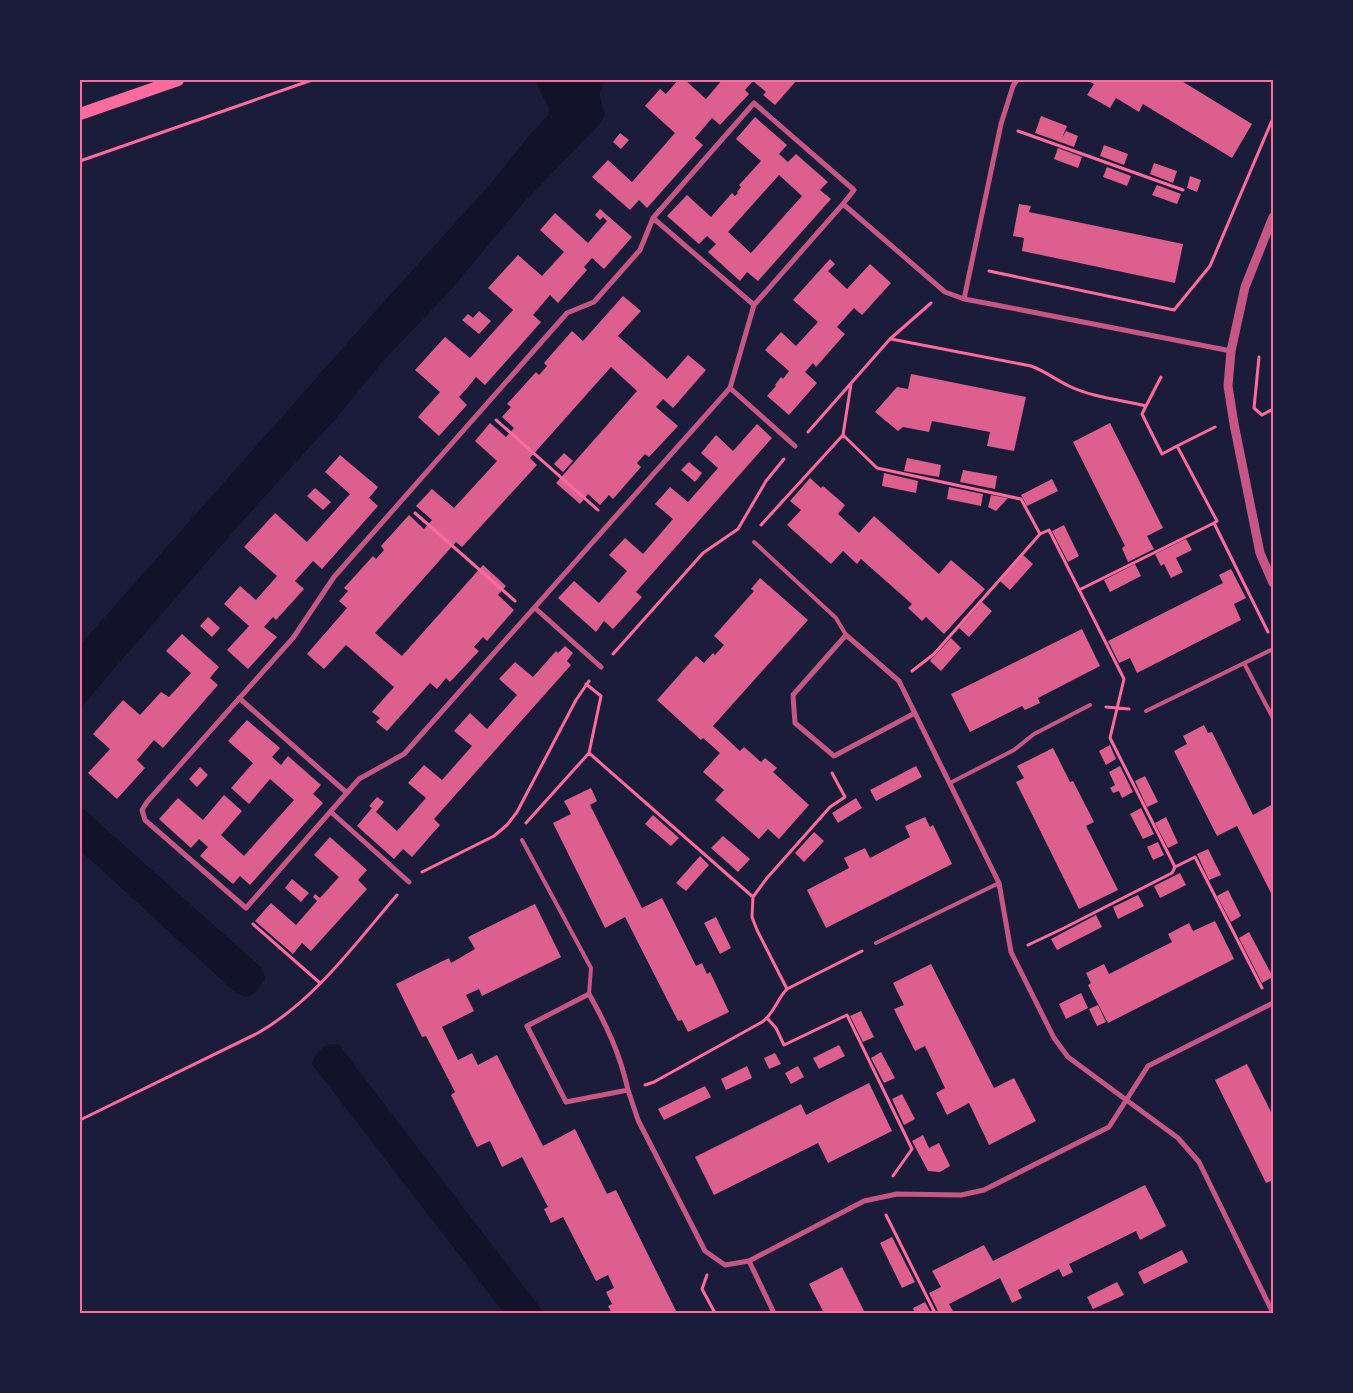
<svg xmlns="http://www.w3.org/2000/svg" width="1353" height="1393" viewBox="0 0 1353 1393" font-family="'PT Sans',sans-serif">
<rect width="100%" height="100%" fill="#1b1b3a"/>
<path fill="#12122b" d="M539 80H605C595 96 602 99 605 115L598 126 524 202 450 291 383 361 337 417 246 517 80 708V645L381 305 492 182 527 138 548 115 549 108 536 83Z
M80 806 263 969 265 979 255 993 246 997 236 993 80 850Z
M330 1044 339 1045 544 1313H504L312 1064C315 1053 320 1048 330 1044Z"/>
<path fill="#dd5f8e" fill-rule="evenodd" d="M678 80H685L706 99 722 80H797L775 105 763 95 766 92 753 81 745 90 749 94 720 125 712 118 695 138 703 145 647 208 639 200 630 210 592 177 608 160 632 182 675 133 645 106 660 89 666 94Z
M1086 80H1180L1252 124 1232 158 1143 104 1139 112 1116 98 1110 108 1087 95 1094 84Z
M1041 116 1067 126 1062 138 1066 131 1078 136 1074 147 1035 133Z
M755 117 787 145 779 154 788 162 796 154 828 182 820 190 831 199 758 281 747 272 740 281 708 252 716 244 707 236 699 244 667 216 687 195 711 217 732 193 735 196 738 193 737 192 741 187 739 185 761 161 736 139ZM779 175 802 196 751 253 728 232Z
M620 133 629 140 621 149 613 142Z
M1104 145 1128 154 1124 165 1100 156Z
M1058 148 1082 157 1078 168 1054 159Z
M1154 163 1177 171 1173 183 1150 174Z
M1107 167 1131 176 1127 186 1103 177Z
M1190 176 1201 180 1197 192 1187 188Z
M1157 185 1181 194 1177 204 1152 195Z
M1019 204 1031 206 1029 212 1183 244 1175 283 1022 251 1024 238 1013 236Z
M600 209 632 237 604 269 592 258 584 267 587 270 558 303 550 295 533 315 541 322 485 385 476 377 468 387 459 397 467 405 439 436 418 417 440 392 415 370 445 337 470 358 513 310 488 288 518 255 542 276 564 252 540 230 555 213 588 243 607 221 603 217 600 220 595 215Z
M830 259 835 264 828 271 847 289 870 264 891 283 862 315 854 308 837 327 845 334 816 367 813 363 805 372 817 383 789 415 767 396 776 386 775 385 781 377 783 379 789 371 765 350 781 332 796 346 818 322 793 300Z
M623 296 641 311 618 336 667 379 688 355 706 370 673 408 663 399 656 407 678 426 649 457 645 454 637 463 641 467 613 499 609 495 600 505 588 494 580 504 556 483 637 391 611 367 530 458 537 465 462 547 456 542 375 633 402 656 483 565 506 586 498 595 514 610 487 641 483 637 474 647 479 651 450 682 446 678 437 689 430 683 387 731 376 722 380 718 372 712 394 687 346 645 324 669 307 654 347 608 339 601 348 591 344 588 373 556 376 559 384 550 381 546 409 515 424 529 432 520 416 506 432 489 454 508 497 461 475 441 490 423 506 437 514 428 502 417 511 407 507 404 536 372 539 375 547 366 544 363 572 331 583 341Z
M479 311 491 321 479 334 462 320 468 314 473 318Z
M911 374 1026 397 1014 451 987 446 990 432 932 421 929 432 903 427 898 431 875 412 897 387 908 389Z
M1110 423 1163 528 1147 536 1154 549 1128 562 1122 548 1125 546 1073 442Z
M757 424 772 438 636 592 642 597 613 629 604 621 596 632 558 598 574 581 599 603 627 571 609 555 625 538 643 554 673 519 655 504 670 487 688 502 718 468 701 453 716 435 733 451Z
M564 453 573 461 563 472 554 464Z
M340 455 378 487 369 498 378 506 322 569 313 561 295 581 304 589 276 620 273 617 264 627 277 637 248 669 227 650 249 626 224 604 240 586 256 600 277 576 244 547 275 513 307 542 350 494 325 472Z
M907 458 941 465 939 477 904 471Z
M689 462 702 473 695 482 681 470Z
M963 470 997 476 995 489 960 482Z
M884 473 918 481 916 493 882 486Z
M810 478 821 488 823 486 845 505 838 514 859 533 874 516 939 574 951 560 985 589 944 634 926 617 922 621 908 608 912 604 861 559 857 564 843 551 831 564 787 525 801 510 790 501Z
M1052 479 1058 491 1027 506 1021 495Z
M949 487 983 494 981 506 947 499Z
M315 488 331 502 323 510 307 496Z
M991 495 1008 498 996 511 988 507Z
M1064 525 1079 556 1068 562 1052 531Z
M1186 539 1192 550 1176 558 1183 572 1171 578 1164 564 1161 566 1155 554Z
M1023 555 1033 564 1010 590 1000 581Z
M1135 564 1141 576 1110 592 1104 580Z
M1231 569 1246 598 1234 604 1241 620 1137 673 1130 658 1119 663 1108 641 1223 583 1219 575Z
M760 578 808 620 713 726 740 751 744 747 761 762 765 758 777 768 773 772 809 805 779 839 768 829 759 839 715 800 724 790 703 772 720 753 703 738 701 740 657 700 696 656 704 663 713 653 715 655 724 645 714 636 754 591 751 589Z
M982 602 992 611 969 637 959 628Z
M208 617 220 628 212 637 200 626Z
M1082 629 1100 666 1038 698 1040 703 1025 710 1022 706 970 732 951 694Z
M182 634 219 667 210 678 218 685 163 748 154 740 137 760 145 768 117 799 88 773 110 749 93 734 123 700 140 715 161 692 169 697 191 673 166 651Z
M951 638 961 648 941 671 930 661Z
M565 646 573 653 567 661 571 665 434 819 440 825 412 857 403 849 394 859 357 826 372 808 369 806 377 797 384 802 376 812 397 831 426 798 408 783 424 765 442 780 472 746 454 731 470 713 487 729 517 695 499 679 515 662 533 677 556 651 558 653Z
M247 720 280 748 272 757 281 765 288 756 321 785 313 794 323 803 250 885 240 876 233 884 200 856 208 847 199 839 191 848 159 819 178 798 203 820 224 795 242 811 221 835 244 856 294 800 270 779 249 804 231 788 253 763 228 741Z
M1204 725 1208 733 1212 732 1253 815 1273 804V897L1237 826 1217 836 1174 751 1187 744 1183 736Z
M1110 745 1116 759 1106 765 1099 751Z
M1053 748 1070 782 1073 781 1094 822 1086 826 1118 890 1079 909 1016 782 1024 778 1017 766Z
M916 766 922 777 876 801 870 790Z
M1120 766 1133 792 1122 798 1119 791 1113 793 1110 788 1115 785 1109 772Z
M200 767 208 775 197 787 189 779Z
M1145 776 1158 802 1147 807 1135 781Z
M591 788 597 801 590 805 642 908 662 898 696 966 702 963 707 974 710 972 729 1012 688 1032 682 1020 678 1021 625 917 605 928 553 823 571 814 564 801Z
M856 798 862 808 838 823 832 813Z
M1141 808 1154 834 1143 839 1130 814Z
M653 815 679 838 671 846 645 824Z
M925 817 930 827 933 825 952 864 826 928 807 890 849 868 844 858 865 848 870 858 910 837 905 826Z
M1166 817 1178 843 1168 848 1155 823Z
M814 832 824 841 804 862 795 853Z
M723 836 750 859 738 872 711 848Z
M330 837 367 870 358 880 367 889 311 951 302 943 293 954 255 921 271 903 296 925 317 901 313 897 315 894 320 898 339 877 314 855Z
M1158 842 1164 855 1153 860 1147 847Z
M1208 849 1221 875 1209 880 1197 854Z
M700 856 709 865 686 891 676 883Z
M1180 873 1186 885 1160 898 1154 886Z
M292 879 309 893 301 902 285 888Z
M1228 890 1241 916 1231 922 1217 896Z
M1138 895 1144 906 1118 919 1113 907Z
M535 904 561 957 482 996 479 989 466 995 474 1011 442 1027 458 1060 472 1053 478 1065 497 1055 543 1146 575 1129 607 1194 616 1190 677 1313H612L608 1306 612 1304 606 1292 614 1288 608 1275 596 1281 563 1217 551 1223 544 1209 548 1207 522 1157 502 1167 490 1141 477 1147 451 1095 455 1092 426 1036 422 1037 396 984 449 958 451 963 475 949 468 937Z
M1096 915 1102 927 1057 950 1051 939Z
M716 917 731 948 720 954 704 923Z
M1215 921 1234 959 1108 1023 1088 985 1091 983 1086 973 1104 964 1109 974 1172 942 1168 934 1189 923 1193 931Z
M1249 932 1273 977 1262 983 1239 938Z
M931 964 994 1088 1014 1078 1036 1121 989 1145 969 1103 947 1115 936 1093 945 1088 925 1046 915 1051 894 1009 904 1005 893 983Z
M1081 993 1088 1008 1066 1019 1059 1004Z
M1098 1005 1106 1022 1097 1026 1089 1009Z
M861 1011 874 1037 863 1042 850 1016Z
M839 1045 845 1056 819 1069 813 1058Z
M881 1052 895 1078 884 1083 871 1058Z
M775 1053 781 1064 769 1069 764 1058Z
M1247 1064 1273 1116V1180L1266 1183 1215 1080Z
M747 1066 752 1078 726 1090 721 1079Z
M798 1066 804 1077 791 1084 785 1073Z
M869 1083 892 1131 828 1163 818 1143 714 1195 695 1157 801 1104 806 1115Z
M705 1086 711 1097 664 1120 658 1109Z
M902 1094 915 1119 904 1125 892 1099Z
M923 1135 929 1148 939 1143 950 1166 940 1172 928 1171 912 1141Z
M1145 1185 1166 1226 1140 1240 1136 1231 1069 1264 1073 1272 1063 1277 1059 1269 1018 1290 1022 1298 1012 1303 1000 1278 949 1304 954 1313H939L929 1293 941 1287 932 1271 984 1245 993 1261Z
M892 1237 915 1282 902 1288 880 1243Z
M1182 1250 1188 1262 1144 1284 1138 1272Z
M842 1267 865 1313H824L809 1284Z
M1117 1282 1124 1295 1093 1309 1087 1297Z
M925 1302 931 1313H915L913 1308Z"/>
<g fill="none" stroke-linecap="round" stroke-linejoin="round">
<path stroke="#ff6b9d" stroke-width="3" d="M1018 131 1183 190
M80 161 312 80
M989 271 1174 310 1210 266 1273 118
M891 339 1031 366C1045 371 1056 380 1069 386 1091 397 1122 400 1146 406L1161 377
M1259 357 1254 408 1262 415 1273 409
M851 384 843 435 877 468 1021 499 1040 534
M1146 406 1142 414 1162 454 1177 446 1217 521 1214 523 1268 632
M496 420 598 510
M808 432 890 339 931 303
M1177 446 1215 427
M415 513 515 601
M761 525 843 435
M1079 590 1214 523
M613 654 703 553 738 529 766 481 784 459
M912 671 934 654 1040 534 1049 530 1124 679 1110 738 1175 867 1195 857 1262 988
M586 684 601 696 589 753 753 897 752 917 757 930 787 989
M1106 707 1129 709
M526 823 589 753
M422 872 494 836 507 825 517 812 576 700 589 681
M753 897 767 878 830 807 845 797 832 773
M253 924 320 983
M1028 945 1064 928 1172 873 1175 867
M767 1018 776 1028 784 1045 847 1015 912 1149 893 1176
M645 1085 654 1082 762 1022C774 1014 777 999 787 989L862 951
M80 1120 258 1033C315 1000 355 944 397 895
M886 1215 935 1313
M707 1275 702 1289 715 1313"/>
<path stroke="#c65784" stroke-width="4" d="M754 542 836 618 846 635
M1244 663 1273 718
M1146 711 1273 649
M950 783 1014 750 1034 734 1090 705
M522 840 591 968 589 994
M876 943 999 883"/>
<path stroke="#c65784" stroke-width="5" d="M843 204 854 190 754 103 653 218 640 250 594 302 567 313 334 577 293 638 147 802 142 810 145 820 246 908 359 779 404 754 730 388 754 305 843 204 945 292 964 299 996 305 1231 351
M653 218 754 305
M964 299 1001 124 1013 86 1017 80
M730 388 795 446
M535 608 601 667
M239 698 347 793
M915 713 834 756 795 723 793 695 846 635 899 681 999 883 1011 952 1054 1038 1068 1057 1178 1138 1199 1162 1273 1313
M331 812 409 882
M628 1090C620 1054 607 1026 589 994L527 1026 566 1102 628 1090 638 1120 705 1251 725 1265 749 1261 864 1201 897 1194 961 1195 984 1190 1109 1127 1148 1066 1273 1003
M749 1261 774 1313"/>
<path stroke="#c65784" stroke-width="9" d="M1273 217 1245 287 1231 351 1228 386 1234 424 1260 553 1273 583"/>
<path stroke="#ff6b9d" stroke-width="12" d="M80 114 178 80"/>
</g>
<rect width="1353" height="1393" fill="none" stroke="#1b1b3a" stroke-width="162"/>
<rect x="81" y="81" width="1191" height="1231" fill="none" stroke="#ff6b9d" stroke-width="2"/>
</svg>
